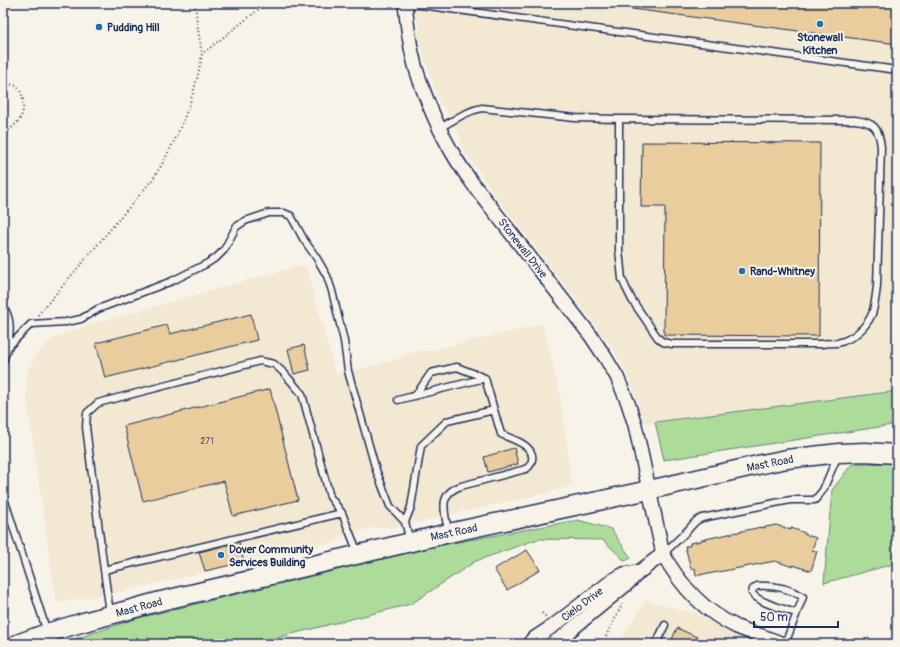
<svg xmlns="http://www.w3.org/2000/svg" width="900" height="647" viewBox="0 0 900 647" font-family="Pangolin,sans-serif">
<rect width="100%" height="100%" fill="#f7f3e8"/>
<filter id="ink" filterUnits="userSpaceOnUse"><feTurbulence type="fractalNoise" baseFrequency=".025" numOctaves="2"/><feDisplacementMap in="SourceGraphic" scale="8" xChannelSelector="R" yChannelSelector="G"/><feConvolveMatrix kernelMatrix="1 2 1 2 8 2 1 2 1" color-interpolation-filters="sRGB"/></filter>
<g filter="url(#ink)">
<path fill="#f3e8d2" d="M413 3H897V391L644 424 636 397 631 383 625 370 611 346 579 304 495 195 464 151 461 144V138L444 107 440 104 421 47 418 35 419 27Z
M306 266 336 374 382 364 417 351H428L543 324 561 399 572 485 551 492 396 527 372 528 340 536 337 541 114 593 56 603 26 393 28 370 37 354 42 348 55 338 63 334 88 325 295 267Z
M646 600 697 614 759 644H619Z"/>
<path fill="#addb9a" stroke="#64857c" d="M897 391V427L892 425 664 460 655 422Z
M897 463V563L824 583 832 490 852 464Z
M578 520 611 529 631 558 625 561 603 540 538 539 476 561 411 604 252 644H60L138 618 337 570 437 546Z"/>
<path fill="#e9cd9d" stroke="#1b2f5e" d="M633 3H897V44L632 9Z
M642 142 820 143 819 336 664 335 665 207H641Z
M251 314 257 340 105 378 96 343 167 325 170 334Z
M304 345 310 370 294 374 288 349Z
M270 389 298 500 233 516 224 481 143 501 124 426Z
M514 448 518 464 488 472 484 457Z
M776 525 791 530V528L805 533 804 534 816 538 812 550 817 551 811 571 793 565V567L775 561 708 574V573L696 576 695 568 691 569 685 546H690V543L701 541V540L724 535 761 527V528Z
M239 542 244 562 205 571 199 552Z
M527 550 540 570 507 590 494 569Z
M677 628 712 644H670Z"/>
<g fill="none" stroke-linecap="round" stroke-linejoin="round">
<g stroke="#1b2f5e" stroke-width="9">
<path id="lane" d="M405 5H421L897 70
M440 128C454 120 466 111 482 108L575 118 619 119 855 120C874 122 879 128 881 147L877 286C876 295 875 305 872 314 866 328 852 340 837 343 832 343 827 343 822 344H672L663 342 658 338 632 300 626 288 622 279 619 250V119
M3 306C12 319 10 332 8 347
M3 361 8 347 31 324 66 322 81 319 98 309 172 281 206 264 217 257 224 250 236 227 245 221 269 213H284L291 216 304 240 316 257 327 276 332 291 344 341 348 371 376 470 390 506 405 522
M415 396 431 373 457 367 485 378
M398 400 485 378 494 410
M3 495 47 632
M410 541 405 522 411 507 421 446 447 421 494 410 501 434C511 439 535 445 532 460 531 466 527 469 522 470L461 486C437 494 445 512 448 531
M663 554 685 533 696 521 702 518 780 502 791 500H815L823 490 838 455
M104 570 342 513
M110 613 104 570 86 427 87 413 98 403 260 361 274 364 284 373 302 394 330 497 342 513 358 553
M656 644 665 625
M785 644 803 597C789 588 773 585 757 586L753 589 752 593C758 603 785 609 796 613"/>
</g>
<g stroke="#1b2f5e" stroke-width="16">
<path id="street" d="M405 3C407 25 410 48 416 69 426 100 439 131 456 159 461 167 467 176 473 184L591 336 605 357 617 377 628 403 635 425 663 554C680 585 705 612 737 627 752 633 768 638 783 644
M530 644 532 640 553 626 613 580 624 574 639 572
M551 644 561 638 628 583 639 572 663 554"/>
</g>
<g stroke="#1b2f5e" stroke-width="21">
<path id="secondary" d="M17 644 47 633 84 622 161 601 449 533 649 490 762 464 787 459 839 453 865 452 897 454"/>
</g>
<path stroke="#1b2f5e" stroke-width="2" stroke-dasharray="1 3" stroke-linecap="butt" d="M195 3 197 23 202 54
M3 85C7 84 12 84 16 86 24 92 25 108 21 117 17 124 9 130 3 136
M38 315 153 179C177 141 195 98 202 54L267 3
M542 613 546 617
M603 644C608 630 616 618 622 604"/>
<use href="#lane" stroke="#f7f3e8" stroke-width="6"/>
<use href="#street" stroke="#f7f3e8" stroke-width="13"/>
<use href="#secondary" stroke="#f7f3e8" stroke-width="18"/>
</g>
</g>
<g fill="#1f6fb2" stroke="#f7f3e8" stroke-width="1.5">
<circle cx="820" cy="24" r="4"/>
<circle cx="99" cy="27" r="4"/>
<circle cx="742" cy="271" r="4"/>
<circle cx="221" cy="555" r="4"/>
</g>
<g text-anchor="middle" stroke-width="4" stroke-linejoin="round" paint-order="stroke">
<g font-size="9" fill="#4e566e">
<text x="207" y="444">271</text>
</g>
<g font-size="11" font-weight="bold" fill="#1b2f5e" stroke="#f7f3e8" text-anchor="start">
<text x="107" y="31">Pudding Hill</text>
<text x="820" y="41" text-anchor="middle">Stonewall<tspan x="820" dy="13">Kitchen</tspan></text>
<text x="750" y="275">Rand-Whitney</text>
<text x="229" y="553">Dover Community<tspan x="229" dy="13">Services Building</tspan></text>
</g>
<g font-size="11" fill="#1b2f5e" stroke="#f7f3e8">
<text transform="translate(523 248) rotate(52)" y="4">Stonewall Drive</text>
<text transform="translate(770 463) rotate(-11)" y="4">Mast Road</text>
<text transform="translate(454 532) rotate(-12)" y="4">Mast Road</text>
<text transform="translate(582 604) rotate(-37)" y="4">Cielo Drive</text>
<text transform="translate(139 607) rotate(-15)" y="4">Mast Road</text>
</g>
</g>
<rect width="900" height="647" fill="none" stroke="#f7f3e8" stroke-width="16"/>
<rect x="8" y="8" width="884" height="631" fill="none" stroke="#1b2f5e" stroke-width="1.5" filter="url(#ink)"/>
<path d="M754 621v6h84v-6" fill="none" stroke="#1b2f5e" stroke-width="2"/>
<text x="760" y="621" font-size="12" fill="#1b2f5e" stroke="#f7f3e8" stroke-width="3" paint-order="stroke">50 m</text>
</svg>
